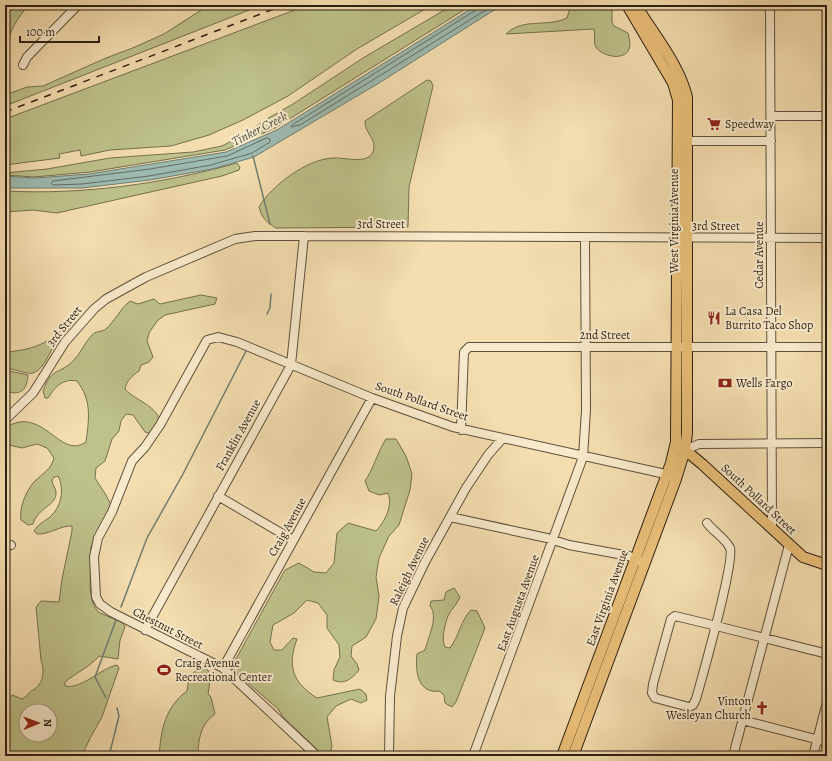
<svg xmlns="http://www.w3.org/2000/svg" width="832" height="761" viewBox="0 0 832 761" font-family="Alegreya,serif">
<rect width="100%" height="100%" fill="#f4deb0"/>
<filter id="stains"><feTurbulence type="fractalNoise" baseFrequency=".005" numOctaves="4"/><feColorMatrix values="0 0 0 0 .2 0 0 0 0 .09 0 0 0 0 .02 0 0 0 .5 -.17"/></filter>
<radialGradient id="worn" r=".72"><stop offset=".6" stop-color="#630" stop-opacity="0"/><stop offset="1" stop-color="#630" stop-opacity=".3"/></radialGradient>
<path fill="#bec18a" stroke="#75704e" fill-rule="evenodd" d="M5 5H29C17 18 10 31 5 48Z
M209 5H262L5 106V95L27 87 43 86 106 58 135 47 164 34Z
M308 5H432L357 49 288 96 243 120 209 135 171 146 110 150 81 156 80 150 59 154 60 158 5 165V119Z
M453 5H472L275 128 225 150 90 172 34 177 5 175V173L47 169 110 158 193 152 222 146 249 132 265 120 293 104 363 58Z
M571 5H612V22L614 26 628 33C629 38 631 44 629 49 624 62 599 56 595 45 594 40 595 34 594 29L506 34C524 17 546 28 567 18Z
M427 80 431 81 433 86 409 187 408 227 276 228C266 222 262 218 259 207 271 186 307 159 333 158 344 157 367 165 373 152 378 139 364 133 365 121Z
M237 163 240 167 239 170 222 176 79 208 57 213 33 210 5 212V191C82 195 163 184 237 163Z
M201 295 217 298 215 304 165 315 157 321 149 333 147 341 153 357 149 362 141 365 139 371C133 375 126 381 125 389 136 402 177 413 149 433L145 432 133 415 126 414 121 421 119 431 112 439 105 461 96 468 95 478 106 495 111 505 91 547 90 588 93 604 98 612 123 623 125 627 120 640 118 659 99 656C90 667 77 672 65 682V686C81 690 101 668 117 665L119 668 102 717 90 738 82 756H5V704L12 695 22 699 27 696C30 690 35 690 39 685 44 678 44 668 41 660L36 607 41 601 59 602 62 579 72 531V526C61 525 49 535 37 534L34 531C40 522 43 523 50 517 61 507 65 490 58 476L54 477 52 480C52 485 56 488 56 492 57 506 38 507 33 524L28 525 21 520C19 508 26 491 34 482 43 473 51 470 54 458L47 448 37 444 22 448 5 444V428C42 403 60 461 86 442 89 419 92 400 77 381 63 378 55 387 48 398H45L43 391C52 366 60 375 74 360 81 353 85 342 92 335 95 331 102 332 106 329 115 321 120 309 130 301L138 304 154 299 160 304ZM26 711H50V735H26Z
M77 316C73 326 64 332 57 341 50 350 45 369 33 373 28 375 12 368 5 368V352C23 351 41 347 56 335 64 329 68 321 77 316Z
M5 370 28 375C27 391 20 396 5 391Z
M386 439H396L406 456 412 474 410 490 399 525 389 536 379 558 376 577 379 596 376 619 366 637 352 646 351 656 357 664 359 670C352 679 344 685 333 680L334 670 340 657 339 645 327 628V615L318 603 307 600 294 613 273 625 270 642 274 650H282L293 638 297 639C287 666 292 682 317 698L360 689 366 694 367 700 361 703 351 699 336 706 327 717 332 746 330 754H322L283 717 278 709 231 668 285 570 299 563 314 572 326 573 334 563 337 533 348 523 376 531C385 521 393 506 388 493L379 495 369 491 365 481C374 468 377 453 386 439Z
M454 588 460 597C457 605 451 609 448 616 445 624 441 639 445 647L450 648C459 636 461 620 471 610L477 611 485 628 456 702 452 707 445 703 444 695 439 691C418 694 415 671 417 654L425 650C428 638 439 616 430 606L431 601 444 600 446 592Z
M198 668H206L211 675 208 694 211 697 215 714C201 724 198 739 198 756H159C161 730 165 707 187 691L189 678Z"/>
<path fill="#9dbbb2" stroke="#707d72" d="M477 5H502L379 83 254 157 212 169 150 180 82 188H5V176L35 178 89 174 226 152 277 130Z"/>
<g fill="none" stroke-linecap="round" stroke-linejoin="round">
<path stroke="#646d62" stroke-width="1" d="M478 5 476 10 292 125 291 127 300 125 494 5
M267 138 270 139V142L252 153 211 165 149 176 82 184 53 185 51 183 53 181 150 169 227 156Z"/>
<path stroke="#707d72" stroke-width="1.5" d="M253 156 270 224
M267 314 270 308 271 294
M121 607 147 538 183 474 246 351
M106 698 95 677 116 620
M109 756 119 716 117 708"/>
<g stroke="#5e4f3a" stroke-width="10">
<path id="minor" d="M770 5 772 529
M23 65 27 57 78 5
M771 116H827
M682 141H771
M5 420 33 393 65 342 94 309 106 299 146 277 235 239 255 236H304L827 238
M461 430 464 352 469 347H827
M685 450 699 444 827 443
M218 496 293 540
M450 517 547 538 569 545 629 556 640 561
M707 523C713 531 726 539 730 548 735 561 702 678 696 699L693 705 689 707 655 698 652 693 653 684 671 619 675 616C726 628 776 641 827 654
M5 547 11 545
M145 630 291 365 304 236
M223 668 372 398
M742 720 827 742
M317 756 223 668 111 612 100 604 96 597 94 557 98 538 112 512 132 461 145 447 160 425 207 340 218 337 237 342 372 398 453 427 661 473 671 477
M389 756 390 696 397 636 403 608 425 562 466 488 488 455 502 439
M473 756 583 457 586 410 585 238
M733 756 789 545
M813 756 827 702"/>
</g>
<g stroke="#2c1f13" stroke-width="12">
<path id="major" d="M680 449 685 450 702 464 803 557 827 565
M562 756 671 463 676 442 678 100 673 83 627 5
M573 756 676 479 685 450 687 433V97C679 64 654 35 636 5"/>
</g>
<use href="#minor" stroke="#f8eacc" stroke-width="8"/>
<use href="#major" stroke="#eabf78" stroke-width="10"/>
<path stroke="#2c1f13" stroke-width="1.5" stroke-dasharray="7 7" stroke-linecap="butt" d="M5 112 284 5"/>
</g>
<defs>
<g id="supermarket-bare" transform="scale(1.08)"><path d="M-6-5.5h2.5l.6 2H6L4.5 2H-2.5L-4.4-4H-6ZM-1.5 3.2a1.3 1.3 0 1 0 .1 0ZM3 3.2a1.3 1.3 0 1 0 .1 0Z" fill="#8f2418" stroke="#f8eacc" stroke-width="2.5" paint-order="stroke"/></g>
<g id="restaurant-bare" transform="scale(1.08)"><path d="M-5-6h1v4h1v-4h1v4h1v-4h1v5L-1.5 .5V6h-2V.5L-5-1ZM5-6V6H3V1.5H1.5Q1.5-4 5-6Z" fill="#8f2418" stroke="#f8eacc" stroke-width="2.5" paint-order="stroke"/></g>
<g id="bank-bare" transform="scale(1.08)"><path d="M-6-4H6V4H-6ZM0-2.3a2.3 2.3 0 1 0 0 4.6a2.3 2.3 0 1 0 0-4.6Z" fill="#8f2418" stroke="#f8eacc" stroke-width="2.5" paint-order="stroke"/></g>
<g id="stadium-bare" transform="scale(1.08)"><path d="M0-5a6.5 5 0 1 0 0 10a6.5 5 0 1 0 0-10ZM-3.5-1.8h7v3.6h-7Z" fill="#8f2418" stroke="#f8eacc" stroke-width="2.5" paint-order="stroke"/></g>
<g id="church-bare" transform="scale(1.08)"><path d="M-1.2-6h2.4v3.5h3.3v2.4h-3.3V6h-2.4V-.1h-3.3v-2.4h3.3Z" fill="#8f2418" stroke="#f8eacc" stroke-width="2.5" paint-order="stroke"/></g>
</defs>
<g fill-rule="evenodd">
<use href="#supermarket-bare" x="714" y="124"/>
<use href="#restaurant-bare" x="714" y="318"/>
<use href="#bank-bare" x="725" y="383"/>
<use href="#stadium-bare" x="164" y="670"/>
<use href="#church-bare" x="762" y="708"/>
</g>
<g text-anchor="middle" stroke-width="4" stroke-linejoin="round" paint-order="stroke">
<g font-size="12" fill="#2c1f13" stroke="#f8eacc" text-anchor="start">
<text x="725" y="128">Speedway</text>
<text x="725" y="315">La Casa Del<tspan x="725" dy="14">Burrito Taco Shop</tspan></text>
<text x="736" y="387">Wells Fargo</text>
<text x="175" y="667">Craig Avenue<tspan x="175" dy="14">Recreational Center</tspan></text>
<text x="751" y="705" text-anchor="end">Vinton<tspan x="751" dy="14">Wesleyan Church</tspan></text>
</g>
<g font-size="12" fill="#2c1f13" stroke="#f8eacc">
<text transform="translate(674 221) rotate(-90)" y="4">West Virginia Avenue</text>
<text x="381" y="228">3rd Street</text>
<text x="716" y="230">3rd Street</text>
<text transform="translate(759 255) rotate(-90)" y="4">Cedar Avenue</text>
<text transform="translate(64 326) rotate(-51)" y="4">3rd Street</text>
<text x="605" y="339">2nd Street</text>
<text transform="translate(422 401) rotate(19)" y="4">South Pollard Street</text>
<text transform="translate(238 435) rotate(-61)" y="4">Franklin Avenue</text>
<text transform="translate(759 499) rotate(43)" y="4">South Pollard Street</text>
<text transform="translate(287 527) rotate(-61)" y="4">Craig Avenue</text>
<text transform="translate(409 571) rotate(-64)" y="4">Raleigh Avenue</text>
<text transform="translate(607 598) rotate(-70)" y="4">East Virginia Avenue</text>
<text transform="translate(518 603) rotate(-70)" y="4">East Augusta Avenue</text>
<text transform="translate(168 628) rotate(27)" y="4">Chestnut Street</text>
</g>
<g font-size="13" font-style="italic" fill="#4e4e43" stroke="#f8eacc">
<text transform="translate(259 128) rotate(-27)" y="5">Tinker Creek</text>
</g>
</g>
<rect width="832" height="761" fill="none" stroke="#f4deb0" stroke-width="20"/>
<rect x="6" y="6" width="820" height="749" fill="none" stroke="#2c1f13" stroke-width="2"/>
<rect x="10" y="10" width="812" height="741" fill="none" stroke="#2c1f13"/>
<g transform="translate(38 723) rotate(89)"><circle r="19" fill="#f8eacc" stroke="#a69982"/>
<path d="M0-3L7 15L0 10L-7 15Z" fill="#8f2418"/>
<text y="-6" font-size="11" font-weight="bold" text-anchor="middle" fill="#2c1f13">N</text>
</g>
<path d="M20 36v6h79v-6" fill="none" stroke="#2c1f13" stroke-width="2"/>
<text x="26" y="36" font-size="12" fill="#2c1f13" stroke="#f8eacc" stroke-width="3" paint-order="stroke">100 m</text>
<rect width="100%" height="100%" filter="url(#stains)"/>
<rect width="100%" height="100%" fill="url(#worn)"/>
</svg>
